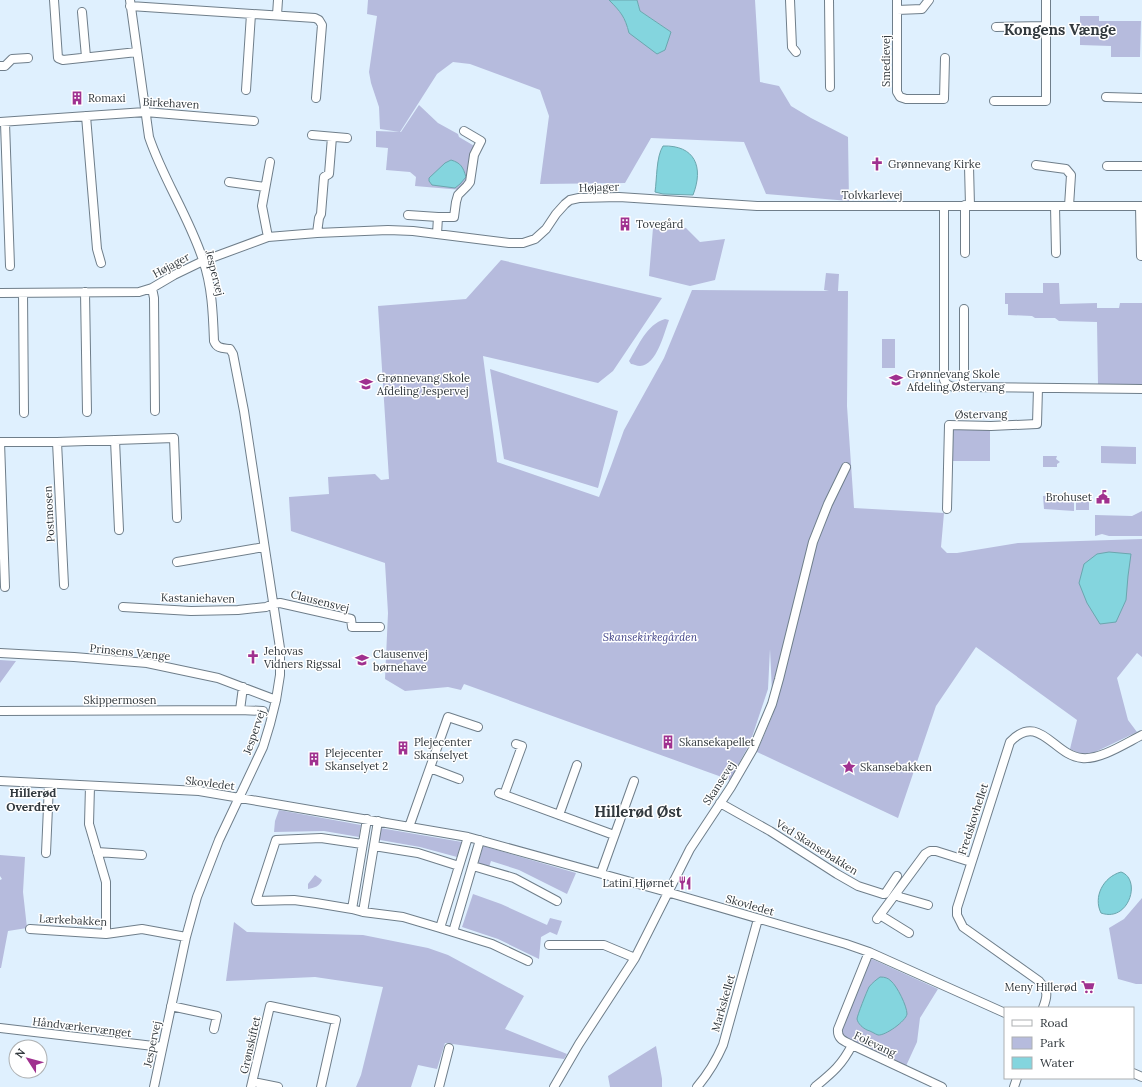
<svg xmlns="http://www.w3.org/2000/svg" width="1142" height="1087" viewBox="0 0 1142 1087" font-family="Lora,serif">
<rect width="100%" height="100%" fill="#dff0fe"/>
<path fill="#b6bbdd" d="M368 0H609C621 12 625 17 629 33L671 32 640 11 637 0H755L760 82 779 86 791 106 811 118 848 137 849 201 766 194 744 142 651 138 625 183 540 184 549 116 540 90 470 64 453 62 437 74 400 132 380 129 379 107 371 83 369 72 377 16 367 14Z
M1080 16H1099V21H1141L1140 57H1111V46L1080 45Z
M419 105 438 123 458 134 459 137 476 147 468 181 462 190 415 186 416 177 410 172 386 170 388 148 376 147V131L401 132Z
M663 225 686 228 700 242 725 239 715 280 690 286 649 276 653 228Z
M501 260 662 298 613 371 598 383 483 356 497 462 599 497 611 466 624 430 664 358 692 290 829 291 824 290 826 273 839 274 838 291H848L847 406 854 508 944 513 941 547 947 553H957L1018 543 1142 539V657L1137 653 1117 678 1128 720 1137 732 1091 754H1081L1070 749 1077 720 976 647 936 706 898 818 757 752 773 714 770 649 768 689 750 743 730 780 464 684 461 690 448 687 405 691 385 679 388 613 385 563 291 531 289 497 329 494 328 477 375 474 381 480 389 479 378 306 466 299Z
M1043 283H1059L1060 304 1097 303V308H1119L1120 303H1142V384H1098L1097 322 1059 321 1055 318H1035L1032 316 1008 315V304H1005V293H1043Z
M665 319 669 320C664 333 657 365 640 366 637 366 633 364 631 364L629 361C639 345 646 325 665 319Z
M882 339H895V368H882Z
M490 369 618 411 598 488 504 459Z
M950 429H990V461H950Z
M1101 446 1136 447V464L1101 463Z
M1043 456H1057L1056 459 1060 462 1057 464V467H1043Z
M1074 495V511L1044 509 1043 496Z
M1076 500H1089V510H1076Z
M1142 511V536H1109L1102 534 1095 536V515L1132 516Z
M0 660 16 661 0 683Z
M279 810 361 825 359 837 324 831 274 832 275 821Z
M380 828 462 842 457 857 420 847 380 840Z
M483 846 576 873 567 894 519 870 491 861 489 867 478 864Z
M0 855 25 857 23 892 27 928 8 931 1 968H0V880L2 879 0 876Z
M315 875 322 880C320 886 314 888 308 889V884Z
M473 894 501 904 547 925 550 918 562 921 557 935 550 932 541 937 539 959 498 939 462 927Z
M1142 898V984H1136L1118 979 1109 928 1124 919Z
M234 922 247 932 363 935 428 948 448 955 524 996 505 1029 567 1054 564 1059 445 1043 437 1069 418 1065 411 1087H356L361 1075 383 987 315 977 226 981Z
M872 959 938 989 920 1018 917 1042 906 1066 844 1037 841 1033V1028L868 961Z
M656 1046 662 1079V1087H610L608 1076Z"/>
<path fill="#84d5de" stroke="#6ba6ae" d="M609 0H637L640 11 671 32 665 50 657 54 629 33C625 17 621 12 609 0Z
M663 146C695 145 704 167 693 195L663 194 655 192C657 179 656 157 663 146Z
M451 160C461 163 463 167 466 177L460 184 455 188 432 185 429 181V178L445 163Z
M1109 552 1131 554 1128 576 1126 600 1116 622 1100 624 1087 603 1079 583 1084 564 1097 554Z
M1121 872C1142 879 1129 923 1101 913 1093 897 1103 877 1121 872Z
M880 977C885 977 888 978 891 981 897 986 907 1006 907 1014 906 1021 885 1036 878 1035 875 1034 871 1031 867 1030 863 1028 858 1024 857 1019 857 1016 867 991 869 987 872 983 876 980 880 977Z"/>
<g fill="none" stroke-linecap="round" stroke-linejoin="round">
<g stroke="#6f7e8a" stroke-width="10">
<path id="minor" d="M54 0 58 58 63 60 137 52
M130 0 149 137C163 179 189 217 203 260 212 286 213 314 214 341 217 349 223 348 230 349L233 354 244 411 280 648V675L276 700 270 724 263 747 219 840 197 897 186 937 154 1087
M790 0 792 47 796 52
M829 0 830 87
M897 0V92L900 97 906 99H944L945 58
M130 6 315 18 319 20 322 25 316 98
M897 10 922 9 929 0
M82 12 86 57
M277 15 278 0
M996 27 1046 26
M0 66H5L12 59 28 58
M246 90 251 14
M1106 97 1142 98
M994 101H1046V0
M86 116 97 249 101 263
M0 122 145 112 254 121
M5 123 10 266
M312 135 347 138
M1036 165 1066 169 1071 175 1069 206
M969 166 970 206
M1107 166H1142
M229 182 265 187
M944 206V380C947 388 956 387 964 387L1142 389
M1055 206 1056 253
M1140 206 1141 256
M408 215 438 217 437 234
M438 217H454L456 202 458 195 467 186 470 182 474 155 481 141 464 131
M317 233 319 218 321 214 324 177 329 174 332 137
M268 237 262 206 270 162
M965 253V205
M152 288 154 298 155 411
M85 292 87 412
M0 293 139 292 152 288 174 275 203 261 268 237 317 233 388 230 413 231 509 243H523L535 239 546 229 556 214 565 204 570 200 579 198 619 197 757 206H1142
M23 293 24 413
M964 387V309
M115 440 119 530
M0 442H57L174 438 177 518
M0 442 5 587
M57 442 64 585
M947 509 949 425 991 426 1037 424 1038 388
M177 562 264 547
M123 607 191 611 238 610 266 607 273 604 280 603 351 619 352 627H380
M0 653 74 657 147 663 218 678 276 700
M240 710 263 711
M0 711 240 710 243 687
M430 768 459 779
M0 781 199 791 468 837 660 890 846 944 869 952 1005 1013
M90 786 89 824 106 882V934
M499 793 614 835
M504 795 522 746 516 744
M720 803 770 831 837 874 858 886 883 894H885L897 876
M559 815 577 765
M367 819 352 909 363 912 378 821
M409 827 448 717 478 727
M468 837 440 928 453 932 480 840
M374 846 418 853 459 866
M97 852 142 855
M46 853 49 784
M473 866 514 878 557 901
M601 873 634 781
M896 894 900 897 928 905
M352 909 316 903 294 900 256 901 276 840 321 838 362 844
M363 912 403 917 440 928
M880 915 909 933
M877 919 925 854 930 851H936L971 862
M30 929 106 934 142 929 186 937
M453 932 492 944 528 961
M549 945H604L635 958
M869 952 838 1029C837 1039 844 1041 852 1045L942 1087
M171 1006 217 1016 214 1029
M1043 1008C1048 995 1048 991 1039 981L963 927 957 915V908L1010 742C1039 711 1054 756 1082 758 1100 760 1126 743 1142 735
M0 1028 162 1047
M1133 1073 1142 1077
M253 1082 278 1087
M251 1087 270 1006 336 1020 321 1087
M439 1087 449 1048
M554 1087 579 1044 635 958 690 849 731 787 753 749 772 704 779 679 813 542 828 504 846 467
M697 1087C708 1074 716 1061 723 1045L758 919
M815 1087C832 1073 842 1065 852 1045
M1014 1087 1017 1078"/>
</g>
<use href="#minor" stroke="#fff" stroke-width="8"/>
</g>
<defs>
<g id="building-bare" transform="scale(1.08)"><path d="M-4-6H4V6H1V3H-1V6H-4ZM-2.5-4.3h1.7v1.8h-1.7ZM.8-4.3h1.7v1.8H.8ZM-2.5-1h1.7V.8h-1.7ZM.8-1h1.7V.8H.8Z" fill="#a0318f" stroke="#fff" stroke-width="2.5" paint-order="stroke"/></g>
<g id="church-bare" transform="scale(1.08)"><path d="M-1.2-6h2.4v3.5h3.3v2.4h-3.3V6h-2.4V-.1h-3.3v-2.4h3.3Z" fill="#a0318f" stroke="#fff" stroke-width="2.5" paint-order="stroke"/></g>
<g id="school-bare" transform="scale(1.08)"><path d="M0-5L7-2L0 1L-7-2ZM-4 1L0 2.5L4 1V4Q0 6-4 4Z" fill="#a0318f" stroke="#fff" stroke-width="2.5" paint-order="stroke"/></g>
<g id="civic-bare" transform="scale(1.08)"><path d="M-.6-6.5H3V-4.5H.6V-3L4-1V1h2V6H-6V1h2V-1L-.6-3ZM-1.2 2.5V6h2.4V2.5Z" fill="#a0318f" stroke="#fff" stroke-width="2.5" paint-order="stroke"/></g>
<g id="sight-bare" transform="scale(1.08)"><path d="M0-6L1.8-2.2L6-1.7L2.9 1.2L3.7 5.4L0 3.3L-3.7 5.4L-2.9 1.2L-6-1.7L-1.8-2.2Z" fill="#a0318f" stroke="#fff" stroke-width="2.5" paint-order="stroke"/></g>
<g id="restaurant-bare" transform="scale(1.08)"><path d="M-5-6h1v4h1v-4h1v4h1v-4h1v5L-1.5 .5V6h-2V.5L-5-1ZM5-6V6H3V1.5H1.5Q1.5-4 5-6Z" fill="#a0318f" stroke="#fff" stroke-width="2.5" paint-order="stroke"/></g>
<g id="supermarket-bare" transform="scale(1.08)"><path d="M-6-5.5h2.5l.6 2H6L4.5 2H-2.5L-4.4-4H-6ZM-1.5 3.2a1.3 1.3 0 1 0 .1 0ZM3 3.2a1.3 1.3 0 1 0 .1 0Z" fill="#a0318f" stroke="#fff" stroke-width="2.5" paint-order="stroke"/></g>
</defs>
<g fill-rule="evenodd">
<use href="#building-bare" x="77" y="98"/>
<use href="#church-bare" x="877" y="164"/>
<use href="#building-bare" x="625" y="224"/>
<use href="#school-bare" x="896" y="380"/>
<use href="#school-bare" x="366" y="384"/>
<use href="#civic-bare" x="1103" y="497"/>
<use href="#church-bare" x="253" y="657"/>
<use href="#school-bare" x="362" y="660"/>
<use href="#building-bare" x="668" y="742"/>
<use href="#building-bare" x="403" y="748"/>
<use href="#building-bare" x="314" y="759"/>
<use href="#sight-bare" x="849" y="767"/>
<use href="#restaurant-bare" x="685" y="883"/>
<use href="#supermarket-bare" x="1088" y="987"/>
</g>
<g text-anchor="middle" stroke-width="3" stroke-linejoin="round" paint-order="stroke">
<g font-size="11" fill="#32393e" stroke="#fff">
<text transform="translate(886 61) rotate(-90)" y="4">Smedievej</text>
<text transform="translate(171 103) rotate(3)" y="4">Birkehaven</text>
<text transform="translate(599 187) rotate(-2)" y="4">Højager</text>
<text x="872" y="199">Tolvkarlevej</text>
<text transform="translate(171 265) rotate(-28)" y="4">Højager</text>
<text transform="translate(215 273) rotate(76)" y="4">Jespervej</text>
<text transform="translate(981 414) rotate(-1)" y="4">Østervang</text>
<text transform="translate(49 514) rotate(-93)" y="4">Postmosen</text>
<text transform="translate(198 598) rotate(1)" y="4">Kastaniehaven</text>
<text transform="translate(320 601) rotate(14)" y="4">Clausensvej</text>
<text transform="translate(130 652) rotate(6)" y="4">Prinsens Vænge</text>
<text x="120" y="704">Skippermosen</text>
<text transform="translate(254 732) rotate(-71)" y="4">Jespervej</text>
<text transform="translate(210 783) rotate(7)" y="4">Skovledet</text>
<text transform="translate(719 783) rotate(-57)" y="4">Skansevej</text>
<text transform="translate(973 819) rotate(-72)" y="4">Fredskovhellet</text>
<text transform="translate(817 847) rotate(32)" y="4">Ved Skansebakken</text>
<text transform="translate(750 905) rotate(16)" y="4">Skovledet</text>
<text transform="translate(73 920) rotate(3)" y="4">Lærkebakken</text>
<text transform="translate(723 1003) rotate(-74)" y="4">Markskellet</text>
<text transform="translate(82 1027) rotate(7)" y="4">Håndværkervænget</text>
<text transform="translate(152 1044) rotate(-78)" y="4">Jespervej</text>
<text transform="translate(875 1044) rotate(25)" y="4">Folevang</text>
<text transform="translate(250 1045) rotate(-77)" y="4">Grønskiftet</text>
</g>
<g font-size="11" fill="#32393e" stroke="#fff" text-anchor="start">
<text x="88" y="102">Romaxi</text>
<text x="888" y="168">Grønnevang Kirke</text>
<text x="636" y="228">Tovegård</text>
<text x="907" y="378">Grønnevang Skole<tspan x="907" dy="13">Afdeling Østervang</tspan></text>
<text x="377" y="382">Grønnevang Skole<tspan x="377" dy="13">Afdeling Jespervej</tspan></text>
<text x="1092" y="501" text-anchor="end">Brohuset</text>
<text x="264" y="655">Jehovas<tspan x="264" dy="13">Vidners Rigssal</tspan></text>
<text x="373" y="658">Clausenvej<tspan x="373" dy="13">børnehave</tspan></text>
<text x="414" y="746">Plejecenter<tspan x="414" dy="13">Skanselyet</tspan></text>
<text x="679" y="746">Skansekapellet</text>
<text x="325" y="757">Plejecenter<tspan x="325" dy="13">Skanselyet 2</tspan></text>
<text x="860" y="771">Skansebakken</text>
<text x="674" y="887" text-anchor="end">Latini Hjørnet</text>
<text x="1077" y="991" text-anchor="end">Meny Hillerød</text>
</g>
<g font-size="11" font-style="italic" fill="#44468a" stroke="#fff">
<text x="650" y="641">Skansekirkegården</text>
</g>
<g font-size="12" font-weight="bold" fill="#32393e" stroke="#fff">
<text x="33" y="797">Hillerød<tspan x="33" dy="14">Overdrev</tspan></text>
</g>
<g font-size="15" font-weight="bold" fill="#32393e" stroke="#fff">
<text x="1060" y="35">Kongens Vænge</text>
<text x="638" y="817">Hillerød Øst</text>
</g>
</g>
<rect x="1004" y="1007" width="130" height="72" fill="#ffffff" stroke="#adb0b2"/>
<rect x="1012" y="1020" width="20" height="6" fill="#ffffff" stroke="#adb0b2"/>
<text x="1040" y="1027" font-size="12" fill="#32393e">Road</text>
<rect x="1012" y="1037" width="20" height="12" fill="#b6bbdd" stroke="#adb0b2"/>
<text x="1040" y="1047" font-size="12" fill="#32393e">Park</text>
<rect x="1012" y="1057" width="20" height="12" fill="#84d5de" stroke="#adb0b2"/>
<text x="1040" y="1067" font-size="12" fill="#32393e">Water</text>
<g transform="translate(28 1059) rotate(306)"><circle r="19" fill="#ffffff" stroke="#adb0b2"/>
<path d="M0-3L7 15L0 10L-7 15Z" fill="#a0318f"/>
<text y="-6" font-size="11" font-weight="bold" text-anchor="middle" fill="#32393e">N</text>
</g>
</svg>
